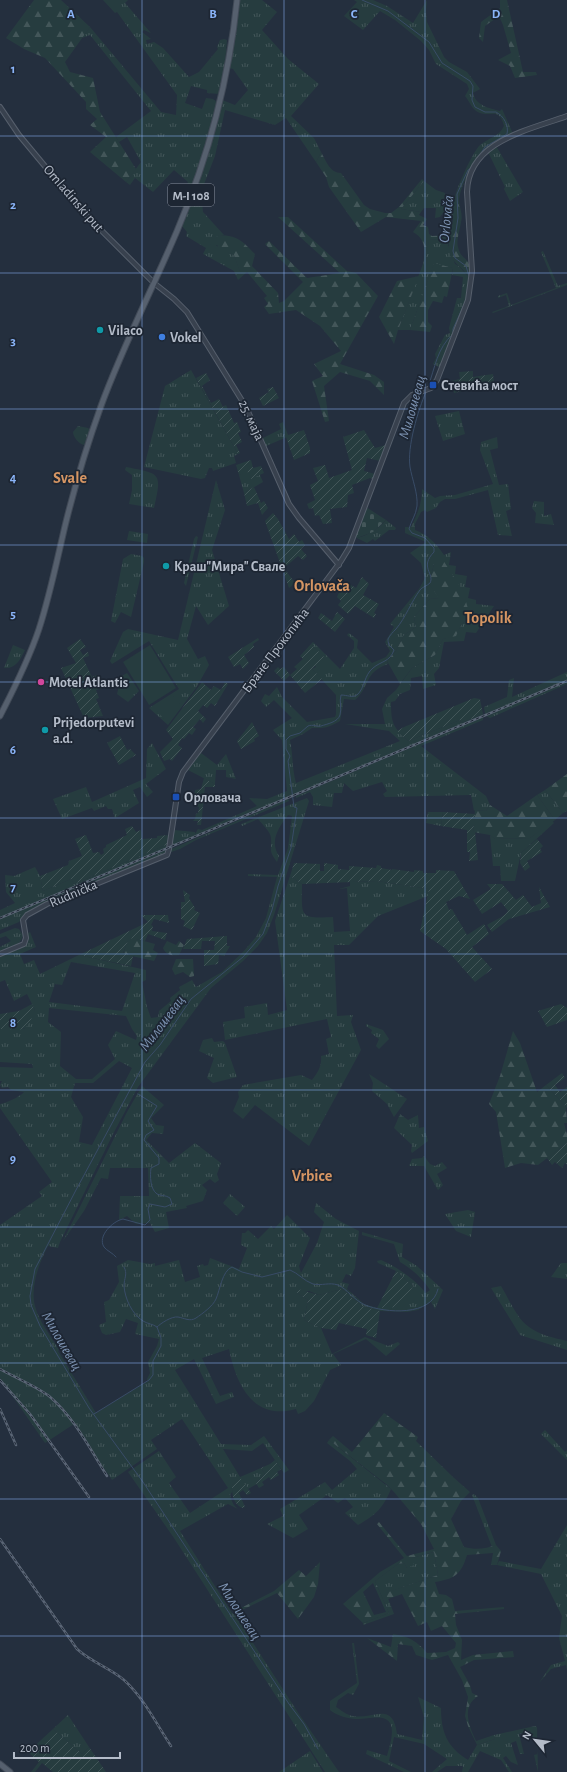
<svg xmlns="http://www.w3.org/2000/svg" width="567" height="1772" viewBox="0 0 567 1772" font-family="'Alegreya Sans',sans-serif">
<defs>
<pattern id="grass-tufts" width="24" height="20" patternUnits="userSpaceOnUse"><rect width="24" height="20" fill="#263c3f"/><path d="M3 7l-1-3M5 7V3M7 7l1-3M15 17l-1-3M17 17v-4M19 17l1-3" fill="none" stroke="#435659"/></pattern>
<pattern id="forest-firs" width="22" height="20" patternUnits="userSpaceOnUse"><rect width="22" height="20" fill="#263c3f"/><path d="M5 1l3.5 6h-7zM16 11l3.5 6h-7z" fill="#435659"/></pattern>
<pattern id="cemetery-stones" width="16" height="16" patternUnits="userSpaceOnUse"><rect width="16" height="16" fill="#263c3f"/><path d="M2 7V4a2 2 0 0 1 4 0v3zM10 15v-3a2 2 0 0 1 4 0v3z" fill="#435659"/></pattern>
<pattern id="garden-furrows" width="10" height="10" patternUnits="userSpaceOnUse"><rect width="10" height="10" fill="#263c3f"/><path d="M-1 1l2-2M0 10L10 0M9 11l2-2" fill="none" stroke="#435659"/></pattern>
</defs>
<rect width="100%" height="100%" fill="#242f3e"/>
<path fill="url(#grass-tufts)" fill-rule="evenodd" d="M103 0H128L125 3 151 33 144 30 142 32 151 39 146 40 147 44 154 42 163 48 189 77 199 72 218 49 217 47 220 40 224 39 227 40 225 64 219 94 207 93V90L191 86 185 103 202 109 206 98 213 99 217 102 203 152 185 208 179 205 188 182 174 170 153 192 135 178 130 185 126 182 141 162 127 137 119 142 116 137 151 111 90 35 82 38 90 27 161 112 176 115 177 95 117 12 115 13Z
M239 0H262L277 12 262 30 288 59 319 84 291 116 314 138 321 152 316 162 286 118 275 125 225 110 215 156 201 192 203 212 224 235H219L210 244C218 245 225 251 234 255L241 274 247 272 238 280 234 271 203 254 206 248 186 236 187 232 182 226 193 197 222 100 235 105 248 90 233 69 229 68Z
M354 0H373L387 6 413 23 427 0 426 11 427 22 444 57 449 62 467 72 480 89 473 93C476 106 489 108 500 111L502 109 514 136 495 144 523 192 510 201 504 189 505 187 489 154 485 152 468 182 465 180C462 187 459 195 459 202 460 209 463 215 461 222L457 218 453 220V215L443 213 440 217 435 218 436 208H424L421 212 401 209 424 181 436 190 445 193 444 200 454 201C455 191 472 153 480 145 488 138 499 137 504 126 499 107 492 117 480 113 472 110 470 102 465 96L469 89 467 84 436 64 429 50 421 41 395 20 380 11 363 30 344 16 357 2Z
M449 238 448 245 455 264C462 267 464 274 471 278V287L441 368 433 364 436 358 435 354 445 335 450 333 449 328 457 298H461L463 277 452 275 453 268 434 264 410 330H398L426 256 429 240Z
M543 251 558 286 567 283V285L493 313 492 312 509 306 506 295 498 298V296L507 293 511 305 556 288 541 252Z
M191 370 238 454 234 456 236 463 213 471 212 468H209L205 478 201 479 144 467 165 386Z
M459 411 465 434 443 441 435 416Z
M283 422 288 435 287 437 266 446 263 438 281 429 279 424Z
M78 426 88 428 90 430 84 445C79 444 73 437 73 432Z
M497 437 498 448 490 450 499 485 508 484 511 509 506 511 512 536 498 535 488 490 455 499H445L440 502 436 508 427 512 425 510 421 512 415 524V530C428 535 436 543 444 555L451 552 449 565 456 566 455 574 467 576 465 587 470 588 468 598 476 600V604L494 606 476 633 466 632 464 641 444 642 439 668 434 674 436 685 423 689 422 676 411 678 410 690 400 694 395 701 391 702C391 723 393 727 408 741L460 720 461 723 483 714V715L171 846 174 830 195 832V834L198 829 202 830 257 806 249 798 267 799 287 791 282 740 273 730 292 718 274 700 266 707 261 701 265 694 269 696 277 687 282 697 307 722 335 717 336 714V695L312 669 327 661 311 644 313 642 340 669 354 648V641L347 635 349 633 358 640 357 648 372 663 386 657 390 651 385 642 394 627 390 624 419 589 425 578 421 563 410 553 426 542 405 533V527H411C417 515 422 504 422 489L435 498 440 496 455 495 493 484 480 450 481 442ZM434 564 470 616 461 625 456 635 443 639 435 655 412 668 396 690 387 698 382 709 385 724H345L389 731 400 741 296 783C292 769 293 755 290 740L303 734 312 728C325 728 328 728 340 721L344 699 355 700C371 686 363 673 388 664L387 661 396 651 404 635 416 627 414 617 430 599 440 598 429 584Z
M126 467C161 474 162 472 154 508L129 504 132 490V475L125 470Z
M248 471 251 478 260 475 263 482 244 493 239 475Z
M216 480 225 510 212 550 229 606 208 625 196 606 187 639 198 659 205 656 209 665 196 688 168 725 149 708 179 689 149 641 112 664 110 661 123 632 128 629 178 640Z
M534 501 544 502V516L551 514 554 525 535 523 536 513 532 508Z
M386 520 396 528 395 530H389L375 541 373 539 367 543 357 538C369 535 378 529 386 520Z
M129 531 148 534 147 543 127 540Z
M196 536 198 537 186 586 184 583 194 539Z
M131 554 142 556 144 558V562L131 617 121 612 115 623 111 621 123 559Z
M13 645 25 650C20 660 16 669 4 668Z
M567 672V680L485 714 484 707 507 697 509 680 514 678 512 697Z
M127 673 139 691 128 702 117 694 120 682V677Z
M567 682V684L490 718 486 716Z
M483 717V720L421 746 486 796 490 805 486 811 475 810 474 811 471 795 385 797 383 794 387 791 382 782 353 791 344 783 342 793H334L332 807 313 805V797L310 792 296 798V796Z
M152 743 166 769 146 784 153 792 147 797 140 787 133 790 139 803 115 818 112 809H108L106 806 94 811 92 808 62 819 53 799 86 787 92 802 146 778 147 749Z
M201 753 217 765 226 754 236 779 226 777V770H216L215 784 188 770Z
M545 790 563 813 555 820 537 795Z
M307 798 309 801 274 915 267 933 258 946 243 961 211 988 138 1087 113 1134 60 1242 58 1248 48 1246C39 1263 30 1287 35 1306 39 1322 51 1336 59 1350L58 1351 96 1413 148 1381 147 1379 150 1373 148 1362 157 1346 159 1339 135 1334 138 1323 126 1319 120 1332 106 1335 102 1333 99 1325 106 1322 104 1302 109 1300 119 1282 117 1266 128 1260 150 1264 155 1263V1266L179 1260 185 1282 200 1277 197 1266 203 1264 204 1266 208 1265 210 1258 239 1269 247 1248 241 1245 242 1233H245L248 1230 258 1239 271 1226 274 1229 287 1215 310 1238 299 1266 301 1273 317 1243 324 1222 314 1212 316 1203 336 1219 359 1231 355 1268 351 1276 346 1274 342 1282 349 1284 347 1289 364 1304 377 1308 413 1286 396 1271 378 1263 377 1261 381 1260C399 1268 413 1278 426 1293L430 1290C422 1278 412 1269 400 1262L394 1244 362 1235V1232L403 1244 402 1257 417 1266 443 1290 435 1309 431 1302 418 1310 407 1312 380 1311 362 1306 342 1289 319 1295 309 1291 297 1293 308 1300 304 1320 321 1328 332 1354 365 1337 388 1346 398 1342 400 1344 386 1356 366 1339 333 1354 341 1365 330 1370 314 1401 305 1411 298 1414 296 1409C253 1421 236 1384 229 1349L202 1358 220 1396 232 1392 234 1397 216 1404 194 1359 175 1370 221 1444 251 1445 264 1436 289 1470 284 1473 263 1443 252 1451 223 1449 240 1477 261 1468 265 1474 256 1483 257 1484 248 1489 240 1478 232 1485V1492L230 1495C232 1502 233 1505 238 1509L228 1504 180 1531 232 1613 235 1615 297 1711 339 1772H325L174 1538 128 1472 159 1451 176 1477 169 1483 190 1513 228 1488 182 1419 151 1440 157 1449 112 1480 74 1424 45 1443 0 1378V1225L42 1196 39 1192 52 1182 0 1108V1104C6 1103 20 1097 24 1092L11 1090 8 1087 2 1088 0 1085 2 1081H0V1067L33 1068 32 1064 0 1062V1029H24L35 1010 27 994 14 1001 5 980 0 982V956L19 949 28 941V933L30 932 36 947 20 954 24 964 34 960 40 974 79 955 146 970V980L142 982 147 1007 151 1018 158 1017 159 1011 171 1001 170 998 180 990 179 987 192 980 196 987 222 972 243 952 256 937 266 918 277 877 248 876V874L278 875 288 848 292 816 288 815C279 827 269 841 279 856L277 862C268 850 272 851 271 838 271 832 262 824 258 819L242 826 241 824ZM71 962 135 973 122 1011 49 1002 55 984 62 985ZM49 1008 126 1016 132 1029 137 1036 136 1040 116 1031 108 1045 115 1059 92 1079H76L60 1066 61 1032 48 1022ZM119 1061 132 1068 92 1145 79 1142 83 1117 71 1097 75 1083H93Z
M288 799 289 801 196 840 180 849 171 852V849Z
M428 812H443L441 826 426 823Z
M552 821 554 823 521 853 515 881H501L500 866H493L490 835 495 839 530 838Z
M168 844 166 852 163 855 33 909 24 915 19 922 0 930V910L15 903 6 892 5 875 14 876 35 867 40 876 43 891 71 879 74 884Z
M290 876 302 884C302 916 298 919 333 917L334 932 350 931 347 888 339 889 350 886V882L377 881 429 889 428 896 378 916 349 945H334L337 1016 353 1015 351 1022 361 1050 309 1146 255 1105 243 1119 233 1111 239 1097 238 1092 243 1085 301 1075 312 1080C318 1072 322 1066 321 1056L329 1054 326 1039 331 1037 327 1019 225 1040 223 1022 245 1018 244 1007 267 1003 268 1015 287 1010 275 921Z
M15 928 19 929 23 935C20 947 10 948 0 952V947L11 941 6 936 0 938V934Z
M366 1024 383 1030 389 1039 379 1049 376 1046 379 1039 371 1033 372 1030 366 1026Z
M212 1038 214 1042 223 1041 225 1043 237 1077 213 1083 207 1078 214 1058 199 1051 203 1040Z
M369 1074 407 1099 394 1117 387 1104 372 1091 373 1083Z
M142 1086 164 1105 151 1118 156 1125 164 1126 163 1134 152 1133 146 1140 169 1163 195 1143 221 1163 217 1174 219 1180 215 1183 210 1179 202 1185 207 1190 203 1201 186 1206 187 1208 166 1212 169 1228 155 1232 150 1223 136 1224 127 1216 119 1220 120 1196H149L148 1168H110L108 1179 101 1178 84 1211 63 1241 127 1112Z
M400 1114 408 1120 418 1115 419 1128 424 1127 428 1141 412 1153 411 1151 412 1145 394 1128Z
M424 1156 430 1164 435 1166 442 1162 447 1168 437 1174 443 1185 438 1190 424 1166H409L412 1159 422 1158Z
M230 1194 245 1207 237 1216 223 1203Z
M468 1210 475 1212 471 1237 456 1231 445 1214Z
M561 1263H567V1279L551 1277Z
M501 1286C509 1299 517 1319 529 1327 540 1335 554 1338 567 1341V1350L520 1335 491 1288Z
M545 1430 565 1452 567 1450V1460L541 1434Z
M329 1440 391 1489C383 1508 376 1515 358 1525L345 1513 353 1507 345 1498 338 1503 327 1495 299 1515 308 1529 293 1538 267 1524 283 1516 280 1509 325 1482 332 1490 357 1469 350 1461 327 1443Z
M474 1494 478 1498 496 1545 492 1547 472 1495Z
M567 1525V1670L566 1665 551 1669 539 1683 551 1665 565 1661 559 1638 562 1616 541 1574 497 1565 499 1561 541 1569Z
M434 1552 438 1575 386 1593 394 1614 363 1625V1623L389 1613 375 1581 398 1564 404 1563 407 1568 412 1558Z
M352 1643H354L359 1684 353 1695 348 1693 338 1700 336 1707C341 1710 346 1715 353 1716 372 1720 393 1700 397 1734L422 1740 424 1717 418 1697 441 1708C441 1732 447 1747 468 1760L477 1745 495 1739 494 1735 535 1726 537 1727 538 1772 534 1755 538 1754 537 1747 530 1731 519 1734 524 1754H520L516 1741 511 1743 518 1765 511 1762 506 1756 503 1758 512 1772H509L501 1760 480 1751 468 1772H462L463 1766H446L437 1772H432L447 1759 424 1744 394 1737 389 1761 411 1772H404L366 1754 367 1750 387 1756C389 1748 394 1734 391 1725 386 1712 366 1720 356 1719 349 1719 335 1715 330 1710V1701L357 1683Z
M68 1715 89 1747 82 1754 53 1729Z
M310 1751 323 1772H279Z"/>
<path fill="url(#forest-firs)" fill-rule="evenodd" d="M34 0H61L90 27 65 62 70 72 93 78 100 112 136 169 126 182 90 152 106 137 90 125 97 119 86 109V102L45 58 24 49 6 38Z
M500 0H507L523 72H536L537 75 515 78 510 66 498 60 511 53 503 25 499 16 485 26 483 42 479 38 481 22 500 8Z
M321 152C326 161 330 173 341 173L364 205 370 209 385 213H391L399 207 422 179 424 181 401 209 421 212 419 215 427 219 423 225 428 227 429 234 432 236 450 235 453 220 457 217 461 222C460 229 456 241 458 247 461 262 472 255 471 278 466 275 465 271 460 267 449 257 448 253 449 238L429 240 428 251 423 265C425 251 427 240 413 232L421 221 386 217 361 232 329 187 326 177 316 162Z
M278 217H288L347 271 356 273 378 296 340 364 374 375 384 382V395L370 381 340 372 324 386 329 421 325 422 312 381 323 376 314 364 341 351 320 326 296 310 269 314 264 307 268 304 264 298 267 296 247 272 241 275 234 255 220 249 217 245 214 247 209 243 219 235C239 236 242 241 255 254L252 266 278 293 279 303 284 301 303 282 265 244 269 241 307 278 340 273Z
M434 263 453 268 447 297 444 296 442 303 433 301 428 310V322L432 326 430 332 410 330Z
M419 276 398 330 394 344 379 317 397 281Z
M441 557 463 591 470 616 461 625 456 636 443 639 435 655 412 668 400 684 387 661 396 651 404 635 416 627 414 617 430 599 439 598 429 584 434 564Z
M567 774V811L563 813 545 790Z
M537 795 555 820 530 838 495 839 490 835 473 832 475 810 486 811 490 805 507 816Z
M129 937 155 944 153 950 158 953 154 961 123 954Z
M167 941 176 945 179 941 184 945 179 955C172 956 166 955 163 948Z
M176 959H193L194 976 190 977 183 972 175 975 172 969Z
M513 1031 520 1043 537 1092 546 1085 566 1107 567 1123H564L567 1134V1143L538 1165 521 1163 505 1168 496 1112 489 1104 500 1076Z
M384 1413 418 1437 416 1441 453 1477 470 1492 461 1501 451 1519 464 1547C475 1550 486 1549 496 1545L501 1551 497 1565H491L493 1553 467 1555C461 1575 454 1579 435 1582L439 1594 446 1595 452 1599 455 1611 504 1607V1609L455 1614 456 1625 462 1640 461 1660 473 1655 513 1651 514 1657 474 1660 460 1667 470 1685 472 1693 478 1696C461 1707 469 1726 476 1741L494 1735 495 1739 477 1745 468 1726 465 1716 468 1697 462 1680 448 1655 432 1660 416 1655 412 1646 398 1644 397 1661 367 1638 391 1647 393 1634C408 1636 417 1641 427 1653L446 1652 455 1648 456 1643 442 1626 431 1631 427 1622 418 1626 402 1594 388 1599 385 1593 438 1575 434 1552 412 1558 414 1565 407 1568 404 1563 398 1564 375 1581 389 1613 363 1623 343 1604 380 1572 404 1558 377 1524 379 1522 407 1556 434 1549 421 1524 394 1492 386 1484 329 1440 333 1436 352 1452ZM373 1583 386 1612 374 1615 363 1592Z
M320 1562 318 1584 314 1597 298 1619 277 1593 240 1611 239 1609 274 1591 299 1570 306 1576Z"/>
<path fill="url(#cemetery-stones)" d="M366 507 386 520 373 532 357 538 355 537Z"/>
<path fill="#263c3f" d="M150 645 176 688 149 705 123 662Z
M173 696 180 704 164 719 157 711Z"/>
<path fill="url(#garden-furrows)" d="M473 371V377L493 374 494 382 485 383V386L454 393 451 381 460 379 459 372Z
M206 373 210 380 202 386 211 403 219 399 223 407 226 405 234 423 237 422 241 432 238 433 242 442 236 445 240 453 238 454 196 378Z
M273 387 279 398 263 406 259 398 269 392 267 389Z
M304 430 310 448V453L294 460 286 437 288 435Z
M364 430 375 448 386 445 380 461 367 458 364 471 375 474 374 479 370 478 352 485 354 493 348 495 347 507 330 509 332 523 323 524 319 515 315 516 313 508 309 509 307 504 315 500 310 485 318 481 313 468 325 465 329 478 352 470 343 437Z
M251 460 253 468 261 466 264 473 251 479 248 472 239 475 236 465Z
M254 487 261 503 264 501 268 508 262 515 258 503 247 506 244 493Z
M273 513 278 519 289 539 294 534 299 542 302 540 305 545 301 549 307 556 303 560 298 556 284 568 295 583 289 588 265 521Z
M362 577 369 584 363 595 379 604 374 613 376 614 374 618 355 606 348 614 338 605 341 601 337 597 340 590 344 593 349 584 356 588Z
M337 612 345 619 335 632 318 618 321 613 332 621Z
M258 638 259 640 253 644 254 647 244 655 249 663 243 669 240 664 234 667 228 657Z
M80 639 86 647 80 650 83 655 88 652 89 656 83 658 92 677 97 675 99 682 96 683 97 686 101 685 102 688 96 690 99 698 96 699 103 716 84 718 61 668 76 663 67 648Z
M311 644 328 661 320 669 315 666 312 669 322 679 305 693 290 675 284 681 274 671 278 667 280 669 284 667 290 675 297 669 294 667 303 659 300 656Z
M202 682 211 690 214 686 221 690 225 682 228 684 215 706 211 703 207 708 203 705 198 711 206 719 203 723 200 719 193 727 196 729 192 735 189 733 184 739 182 738 178 745 182 748 172 761 170 759 164 761 160 752 173 739 166 730Z
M474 698 480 699 483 714 461 723 460 720 408 741 397 731 404 727Z
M252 722 259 736 254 739 255 741 241 749 237 741Z
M120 736 127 750 130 749 136 755 119 765 107 743Z
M204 778 215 784V787H205L201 825H197L198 821H193L195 819 196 814 198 813 199 807 195 806V802L194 801 195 790 201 789Z
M443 812 475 814 473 832H475L478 860 469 861 470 852H467V830L441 826Z
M132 826 136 832 141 830 142 839 157 838V836L169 835 168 844 74 884 71 879 43 891 40 876 68 865 69 861 82 856 75 839 86 835 93 853 99 852 101 855 104 853 103 849 106 847V845L127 835 125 829Z
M537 839 543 846 540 849 542 852 527 861 530 867 525 871 520 863 521 853Z
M294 863 320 864V871H324V863L338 865V869L349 870V866L376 868 377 865 381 866V868L392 870V869L414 872V870L423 871V873H436V870L454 871 470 899 459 896 446 902 449 910 452 909 467 935 484 924 489 934 472 947 492 969 475 982 446 949 420 931 429 889 377 881 302 884 290 876Z
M487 884H502L516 900 523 895 532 907 541 903 539 887 550 907 509 919 492 932 487 925C494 920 503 918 508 911L501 902 482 914 473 900 491 889Z
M183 890 190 895 189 898 195 908 194 910 200 913 192 930 183 926 185 921 181 919V902H185Z
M141 915H168L169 923 154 919 151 925 153 926 152 931 167 933 165 940 148 934 145 941 129 938 123 953 133 956 131 966 79 955 148 922Z
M227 936V946H230L224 956 219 955 218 964 204 966V950H214L215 941H202L201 949H183L187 939Z
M32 1004 35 1010C25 1035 25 1029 0 1029V1014L19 1011Z
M561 1004 567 1008V1020L547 1027 538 1011Z
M562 1073 565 1078 555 1085 560 1092 567 1087V1108L546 1085Z
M567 1143V1165L565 1163 562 1168 555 1162 552 1165 547 1158Z
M396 1271 413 1286 402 1307 377 1308Z
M298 1289 319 1295 342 1289 362 1306 380 1311 376 1338 366 1335 367 1329 339 1323 336 1330 321 1328 304 1320 308 1300 297 1293Z
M275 1460 281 1469 277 1472 279 1475 271 1480 269 1477 262 1482 264 1485 259 1488 256 1483 265 1474 261 1468 270 1464Z
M240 1477 251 1493 247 1495 243 1490 239 1493 245 1507 242 1508C233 1503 232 1495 232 1485Z
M53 1729 82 1754 89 1747 106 1772H53L42 1763 35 1772H31L39 1762 28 1752Z"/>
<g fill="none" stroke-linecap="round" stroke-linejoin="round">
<path stroke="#394c67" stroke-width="1" d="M362 0 388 11 429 42 442 63 470 81 473 86 472 100 475 107 485 112H496C504 116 509 126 507 134L485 147 477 159
M469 276 466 266 455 258 453 251 458 218 457 194 468 170 471 168
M428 387C435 368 437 348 453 334V329L466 300
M116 1257C113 1253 107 1251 104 1247 97 1236 113 1221 123 1219L145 1225 150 1220 148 1209 150 1204 165 1207 172 1204 170 1198C166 1195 161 1196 157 1194 150 1189 150 1176 151 1168L159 1164V1158L144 1140 146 1135 154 1130 148 1121 157 1106 138 1094
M157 1327C161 1323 172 1316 178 1317 184 1318 190 1322 196 1318 202 1314 213 1306 216 1299 220 1290 222 1271 232 1267L242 1272 262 1277 290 1270C298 1273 304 1281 313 1284 322 1286 329 1282 338 1285 347 1289 354 1300 365 1305 385 1313 432 1317 438 1289
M94 1414 149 1380 153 1375V1361L161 1346V1338L157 1327C153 1324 148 1324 143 1321 132 1314 125 1299 124 1286 124 1278 128 1274 124 1267
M318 1749 304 1724 289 1704 143 1482 89 1408 40 1326 31 1305 30 1296 35 1269 76 1190 145 1062 160 1045 191 999 243 957 263 934 272 910 278 886 291 848 297 808 294 807 288 761 290 756 286 749V740L290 736 300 733 308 726C313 724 317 727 321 726 327 724 338 722 340 715 342 708 339 702 341 695 347 695 352 698 357 695 365 688 364 675 373 668 381 661 390 662 394 650L389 645C388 642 388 641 388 639 390 635 393 632 396 629 406 617 411 602 420 590 422 587 427 586 430 583 435 574 419 567 434 552V548L425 538 412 533 409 529C411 521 416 515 417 506 418 493 412 479 410 467 407 447 418 410 426 392"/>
<g stroke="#565f6c" stroke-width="6">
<path id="minor" d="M0 107 19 135 83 212 154 283 174 299 187 312 246 407 289 504 299 518 339 565
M0 954 24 944 26 938 23 920 27 915 47 904 167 855 169 849 179 782 183 772 341 561 349 548 404 403 412 395 431 388 437 380 468 300 472 271 467 192C468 141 529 130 567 116"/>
</g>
<g stroke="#414a57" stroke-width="7">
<path id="major" d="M0 716C15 687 29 659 39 629 50 595 57 560 65 526 75 485 87 445 101 406 123 346 152 290 177 231 208 158 229 79 237 0
M0 1764 10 1772"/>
</g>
<use href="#minor" stroke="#38414e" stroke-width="4"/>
<use href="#major" stroke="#56606e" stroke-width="5"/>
<g stroke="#5a6575" stroke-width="2.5">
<path id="rail" d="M0 918 567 681
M0 1369C16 1378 34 1385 49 1396 74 1417 90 1449 107 1476
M0 1380 30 1414 89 1497
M0 1409 16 1445
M0 1539 77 1649C91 1662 110 1668 124 1680 144 1698 157 1725 171 1746"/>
</g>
<use href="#rail" stroke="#1d2633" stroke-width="1" stroke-dasharray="3" stroke-linecap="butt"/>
</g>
<path fill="none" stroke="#8ab4f8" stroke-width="1" stroke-opacity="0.55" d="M142 0V1772M284 0V1772M425 0V1772M0 136H567M0 273H567M0 409H567M0 545H567M0 682H567M0 818H567M0 954H567M0 1090H567M0 1227H567M0 1363H567M0 1499H567M0 1636H567"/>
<g fill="#0f9aa8" stroke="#1d2633" stroke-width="1.5">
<circle cx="100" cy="330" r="4"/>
<circle cx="166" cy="566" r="4"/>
<circle cx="45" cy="730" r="4"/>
</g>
<circle fill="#3f7fe0" stroke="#1d2633" stroke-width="1.5" cx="162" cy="337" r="4"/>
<g fill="#1a4fb4" stroke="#1d2633" stroke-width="1.5">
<rect x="429" y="381" width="8" height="8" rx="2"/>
<rect x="172" y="793" width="8" height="8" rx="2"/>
</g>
<circle fill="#d1479c" stroke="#1d2633" stroke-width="1.5" cx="41" cy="682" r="4"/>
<g text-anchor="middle" stroke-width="3.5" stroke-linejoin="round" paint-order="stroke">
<rect fill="#1d2633" stroke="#878f9c" stroke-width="1" x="168" y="184" width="46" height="22" rx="3"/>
<g font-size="13" font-weight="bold" fill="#b4bcc9">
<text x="191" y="200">M-I 108</text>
</g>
<g font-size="14" fill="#b4bcc9" stroke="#1d2633">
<text transform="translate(74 198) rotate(49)" y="5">Omladinski put</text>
<text transform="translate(252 420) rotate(65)" y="5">25. маја</text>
<text transform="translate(275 650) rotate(-53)" y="5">Бране Прокопића</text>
<text transform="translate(73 893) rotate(-23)" y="5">Rudnička</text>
</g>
<g font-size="14" font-weight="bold" fill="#b4bcc9" stroke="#1d2633" text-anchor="start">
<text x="108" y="335">Vilaco</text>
<text x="170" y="342">Vokel</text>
<text x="441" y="390">Стевића мост</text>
<text x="174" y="571">Краш"Мира" Свале</text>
<text x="49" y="687">Motel Atlantis</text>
<text x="53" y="727">Prijedorputevi<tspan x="53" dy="16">a.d.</tspan></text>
<text x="184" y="802">Орловача</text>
</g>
<g font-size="15" font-style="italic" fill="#7c92b1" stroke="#1d2633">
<text transform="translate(446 219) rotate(-84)" y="5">Orlovača</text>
<text transform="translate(412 407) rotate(-74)" y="5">Милошевац</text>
<text transform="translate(162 1023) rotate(-53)" y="5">Милошевац</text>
<text transform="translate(62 1341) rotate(60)" y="5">Милошевац</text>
<text transform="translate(240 1611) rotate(57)" y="5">Милошевац</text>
</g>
<g font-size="16" font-weight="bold" fill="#d59563" stroke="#1d2633">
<text x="70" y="483">Svale</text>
<text x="322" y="591">Orlovača</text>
<text x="488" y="623">Topolik</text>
<text x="312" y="1181">Vrbice</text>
</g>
</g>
<g font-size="13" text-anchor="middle" font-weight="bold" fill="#8ab4f8" stroke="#1d2633" stroke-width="3.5" stroke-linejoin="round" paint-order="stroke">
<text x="71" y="18">A</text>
<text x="213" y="18">B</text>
<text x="354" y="18">C</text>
<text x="496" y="18">D</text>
<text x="13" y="73">1</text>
<text x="13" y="209">2</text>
<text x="13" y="345">3</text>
<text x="13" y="482">4</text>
<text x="13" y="618">5</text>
<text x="13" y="754">6</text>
<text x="13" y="891">7</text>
<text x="13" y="1027">8</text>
<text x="13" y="1163">9</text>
</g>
<g transform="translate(535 1740) rotate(299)" stroke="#1d2633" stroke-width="3" paint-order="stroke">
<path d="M0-3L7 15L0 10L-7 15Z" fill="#b4bcc9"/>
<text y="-6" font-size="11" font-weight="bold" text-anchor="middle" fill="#b4bcc9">N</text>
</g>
<path d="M14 1752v6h106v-6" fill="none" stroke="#b4bcc9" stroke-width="2"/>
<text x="20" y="1752" font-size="12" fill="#b4bcc9" stroke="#1d2633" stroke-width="3" paint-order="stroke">200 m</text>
</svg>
